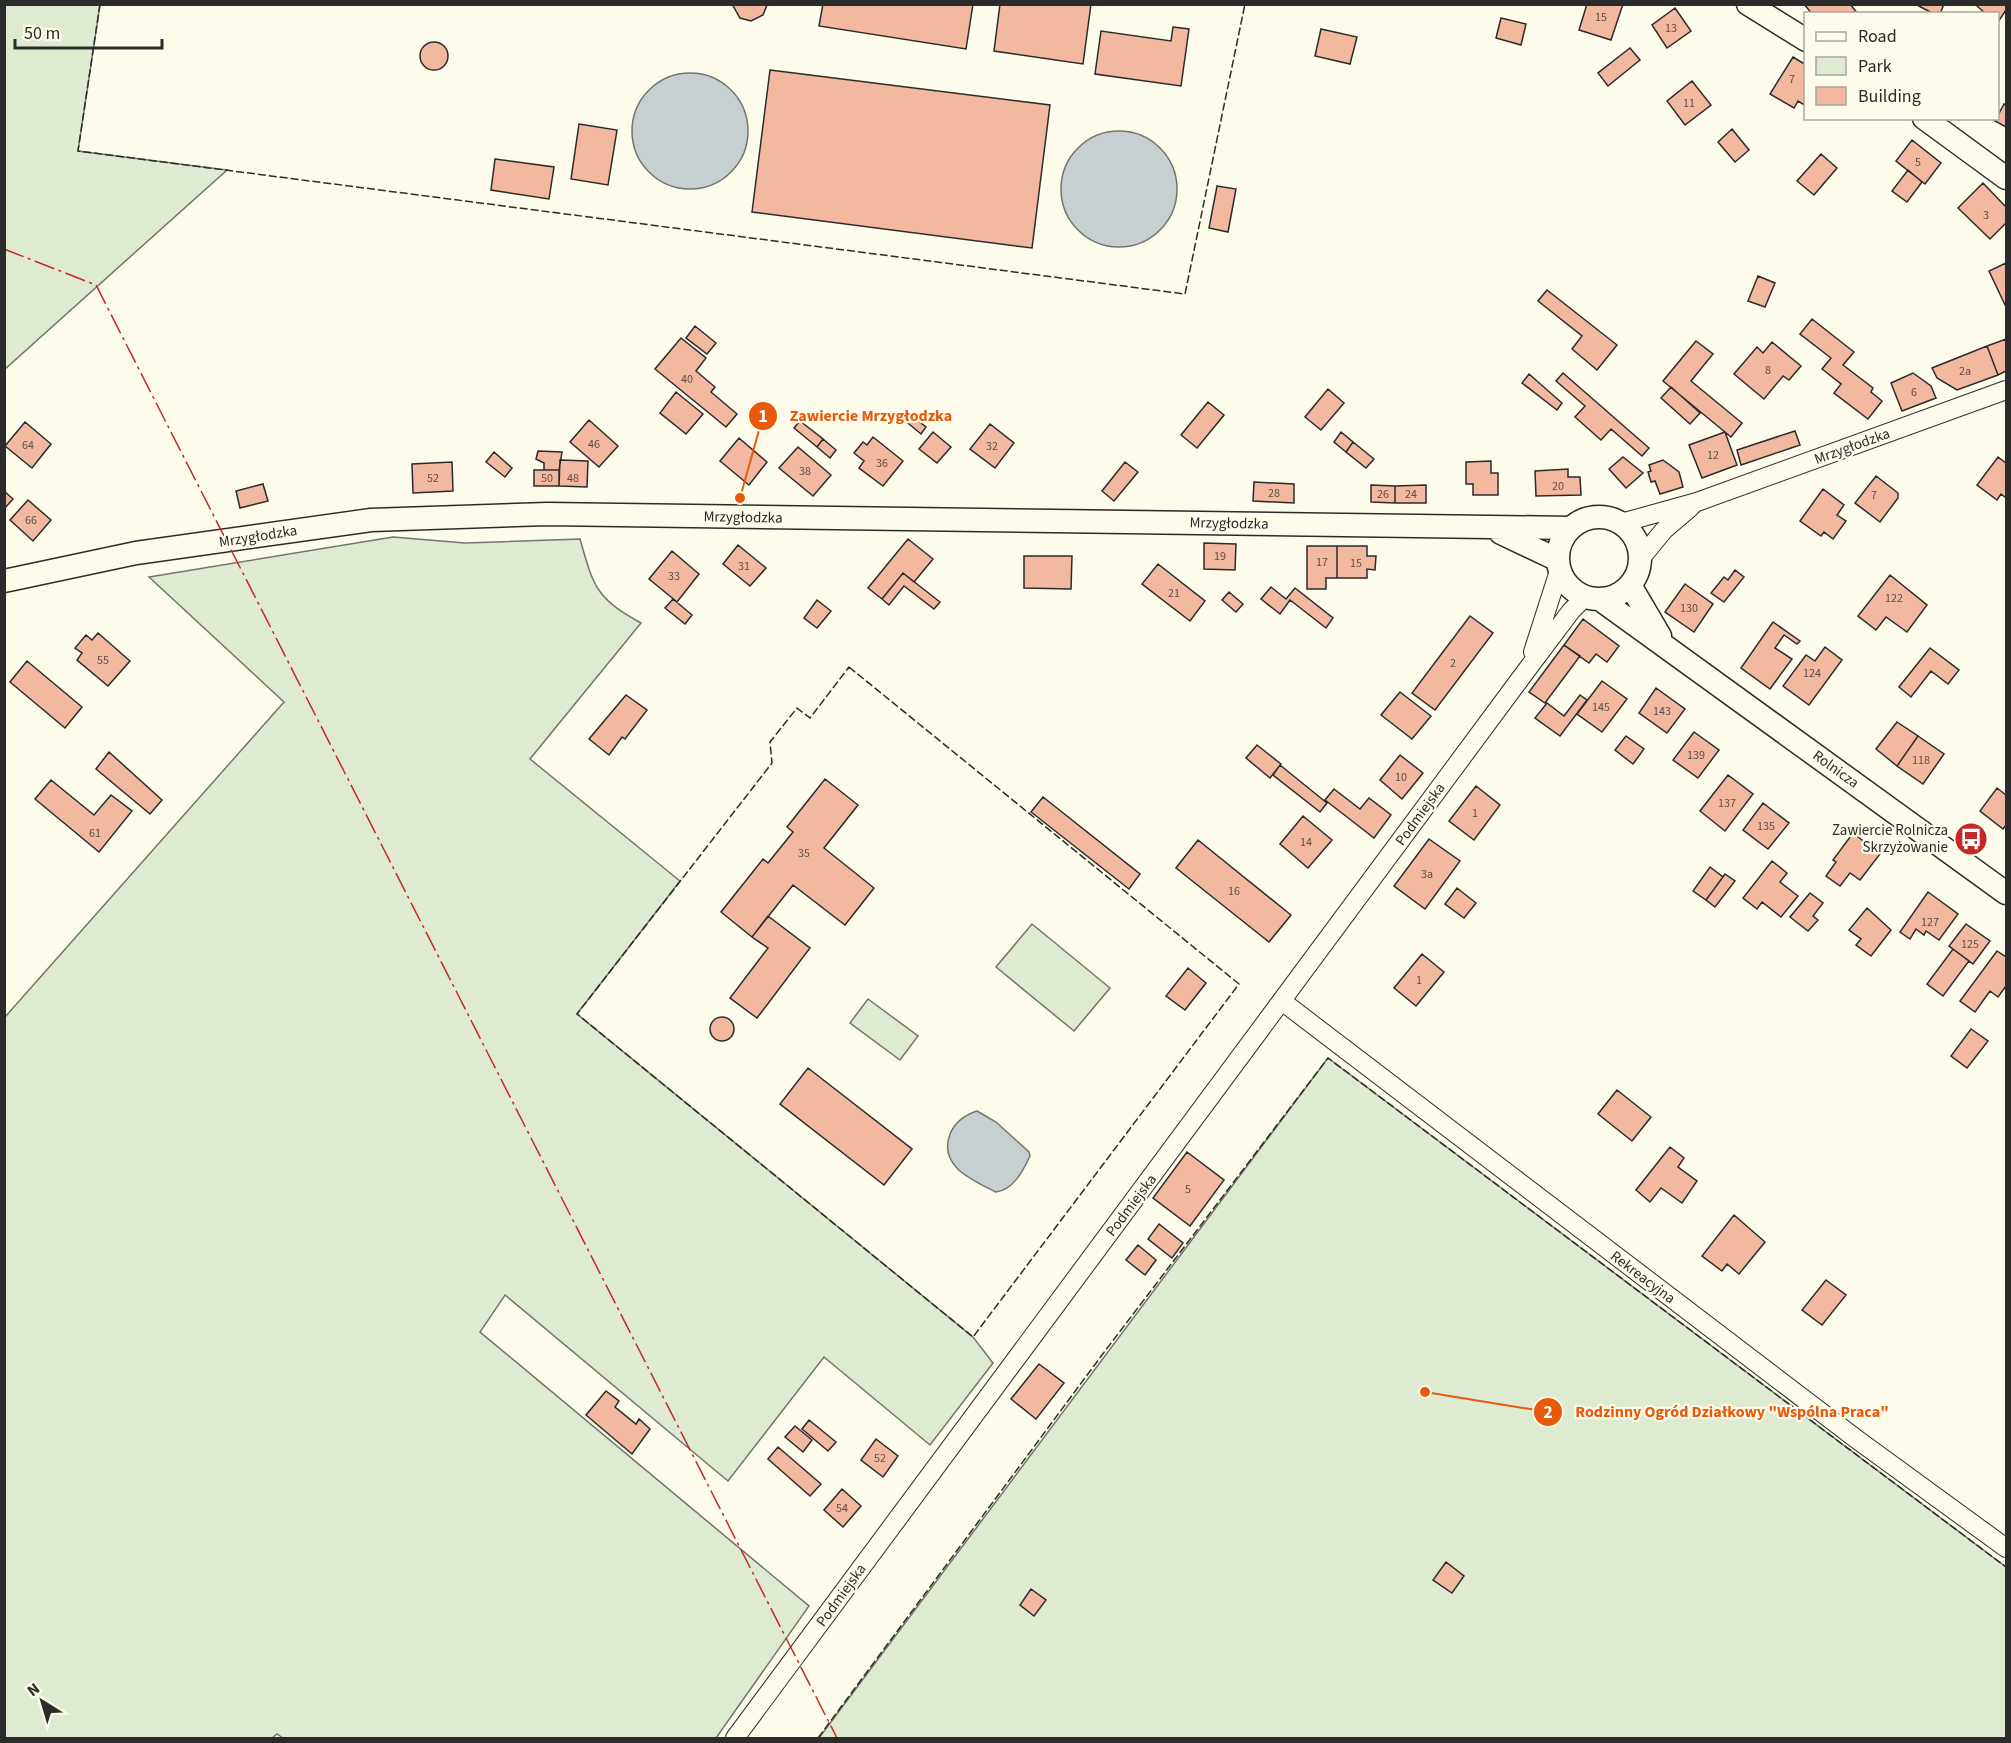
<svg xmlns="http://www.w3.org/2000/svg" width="2011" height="1743" viewBox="0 0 2011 1743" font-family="'Source Sans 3',sans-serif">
<rect width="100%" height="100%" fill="#fdfbea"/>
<path fill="#deebd1" stroke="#74746e" stroke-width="1.5" d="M5 4 100 5 78 151 227 170 5 369Z
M393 537 465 543 580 539C594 588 596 598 641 623L530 759 680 881 577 1014 973 1337 993 1363 930 1445 824 1357 728 1481 505 1295 480 1332 809 1606 716 1738H283L277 1734 272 1738H5V1017L284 702 149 577Z
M1032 924 1110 988 1074 1031 996 967Z
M868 999 918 1036 900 1060 850 1023Z
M1328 1058 2006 1567V1738H819Z"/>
<path fill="#c7d0d0" stroke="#74746e" stroke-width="1.5" d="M632 131a58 58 0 1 1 116 0a58 58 0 1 1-116 0Z
M1061 189a58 58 0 1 1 116 0a58 58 0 1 1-116 0Z
M977 1111 996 1122 1029 1152 1030 1156C1023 1171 1013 1190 996 1192 972 1180 938 1166 950 1134 955 1122 965 1115 977 1111Z"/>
<path fill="#f2b8a0" stroke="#2b2b2b" stroke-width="1.5" d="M732 4H767V5L763 15 751 21 740 18Z
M823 4H973L966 49 819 26Z
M1000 4H1091L1083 64 994 51Z
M1587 4H1623L1611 40 1579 30Z
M1804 4H1850L1858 14H1812Z
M1915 4H1944L1940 14H1934Z
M2006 4V10L1998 22V14H1986L1976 5Z
M1675 8 1691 31 1667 48 1652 25Z
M1501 18 1526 24 1521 45 1496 38Z
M1173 27 1189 29 1181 86 1095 74 1101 31 1171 41Z
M1321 29 1357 37 1350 64 1315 56Z
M420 56a14 14 0 1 1 28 0a14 14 0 1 1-28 0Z
M1630 48 1640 60 1608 86 1598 73Z
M1793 57 1806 65V106L1798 101 1794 108 1770 94Z
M770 70 1050 105 1032 248 752 212Z
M1692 81 1711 105 1685 125 1667 101Z
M2004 104 2006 105V127L1995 121Z
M579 124 617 130 608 185 571 179Z
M1732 129 1749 150 1735 162 1718 142Z
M1912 140 1941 163 1925 184 1896 161Z
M1821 154 1837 168 1814 195 1797 181Z
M495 159 554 167 549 199 491 190Z
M1908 170 1922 182 1907 202 1892 191Z
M1983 183 2006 207V223L1990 239 1958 208Z
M1217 186 1236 189 1228 232 1209 228Z
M2006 263V307L1989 271Z
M1758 276 1775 283 1765 307 1748 301Z
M1547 290 1617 345 1597 370 1572 349 1582 336 1538 301Z
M1812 319 1854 352 1843 365 1873 388 1871 392 1882 401 1868 419 1834 393 1841 384 1822 369 1831 358 1800 334Z
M695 326 716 343 707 354 686 338Z
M681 338 706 358 696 371 715 387 711 392 737 414 726 427 655 369Z
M2006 339V371L1998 375 1987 346Z
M1696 341 1713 354 1691 381 1742 423 1731 437 1663 381Z
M1772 342 1801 366 1789 380 1783 376 1764 399 1734 374 1757 347 1763 353Z
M1987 346 1998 375 1957 390 1937 378 1932 368Z
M1563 373 1649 448 1642 456 1611 429 1601 440 1575 417 1585 406 1556 381Z
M1913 373 1931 386 1936 398 1902 411 1891 383Z
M1529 374 1562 403 1557 410 1522 383Z
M1671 387 1700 413 1690 424 1661 398Z
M1328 389 1344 403 1321 430 1305 417Z
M676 392 703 414 686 434 660 413Z
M1208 402 1224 415 1197 448 1181 435Z
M908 413 926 427 921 434 903 419Z
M589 420 618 446 599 467 570 442Z
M800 421 823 439 817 447 794 428Z
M25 422 51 444 32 468 5 446Z
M990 424 1014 443 995 468 970 449Z
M1795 431 1800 445 1741 465 1737 450Z
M933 432 951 447 937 463 919 449Z
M1341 432 1353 442 1346 452 1334 442Z
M1725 432 1737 465 1702 478 1689 445Z
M873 437 903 461 883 486 859 468 864 461 854 453 863 442 867 445Z
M739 438 767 462 749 485 720 461Z
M823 439 836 450 830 458 817 447Z
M1353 442 1374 459 1366 468 1346 452Z
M798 447 831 475 813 496 779 468Z
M538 451 562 452 559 470H544V463L536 459Z
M494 452 512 468 505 477 486 462Z
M1623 457 1643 473 1626 488 1609 469Z
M1998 457 2006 463V498L2001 494 1997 500 1977 485Z
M560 460 588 461 587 487 559 486Z
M1663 460 1679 472 1683 487 1660 494 1655 481 1651 482 1648 472 1651 471 1649 465Z
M1491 461V473H1498V495H1473V484H1466V462Z
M452 462 453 491 413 493 412 464Z
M1125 462 1138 472 1114 501 1102 491Z
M1568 469V477H1580L1581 495 1536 496 1535 471Z
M534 470H559V486H534Z
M1876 476 1898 493V498L1880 522 1855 503Z
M1254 482 1294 484V503L1253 501Z
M263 484 268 501 240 508 236 491Z
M1371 485 1395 486V503L1371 502Z
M1426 485V503H1395V486Z
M1823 489 1844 505 1837 515 1846 521 1833 539 1824 532 1821 536 1800 521Z
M4 491 13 499 4 509Z
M28 500 51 520 33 541 10 520Z
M908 539 933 559 914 582 903 573 882 599 868 588Z
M1204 543 1236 544 1235 570 1204 569Z
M738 545 766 568 750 586 723 564Z
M1307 546H1337V578H1326V589H1307Z
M1337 546H1367V556H1376L1375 570 1367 569V578H1337Z
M672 551 699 574 677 602 649 579Z
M1024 556H1072L1071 589 1024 588Z
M1158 564 1205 601 1190 621 1142 584Z
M1735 570 1744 577 1724 602 1711 593 1724 577 1728 580Z
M903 573 940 602 934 609 904 586 889 605 882 599Z
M1890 575 1927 605 1907 632 1886 617 1876 630 1858 616Z
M1685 584 1713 604 1694 632 1665 612Z
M1271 587 1286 599 1295 588 1333 618 1326 628 1290 600 1280 614 1261 599Z
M1229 592 1243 604 1236 612 1222 600Z
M673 599 692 615 685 624 665 608Z
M817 600 831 611 817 628 804 618Z
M1470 616 1493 633 1435 710 1412 693Z
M1583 619 1619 646 1607 662 1596 654 1589 663 1564 645Z
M1773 622 1800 641 1797 644 1784 635 1775 648 1792 659 1770 689 1741 668Z
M98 633 130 661 108 686 77 660 82 653 75 648 86 635 92 640Z
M1564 645 1580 656 1545 703 1529 692Z
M1825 647 1842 660 1809 705 1783 686 1806 655 1815 661Z
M1930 648 1959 670 1948 684 1931 671 1911 697 1899 687Z
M27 661 82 707 65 728 10 682Z
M1602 681 1627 699 1602 732 1577 714Z
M1656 688 1685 709 1667 733 1639 713Z
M1400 692 1431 716 1412 739 1381 715Z
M626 695 647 710 625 739 622 737 609 755 589 739Z
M1580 695 1587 700 1560 736 1535 718 1547 703 1564 716Z
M1897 722 1918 736 1897 766 1876 749Z
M1694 732 1719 750 1698 778 1673 760Z
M1626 736 1644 749 1633 764 1615 750Z
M1918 736 1944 754 1923 784 1897 766Z
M1257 745 1281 764 1270 778 1246 758Z
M109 752 162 800 150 814 96 769Z
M1400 755 1423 773 1402 799 1380 780Z
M1280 765 1327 803 1320 812 1273 775Z
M1728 775 1753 794 1725 831 1700 811Z
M825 779 858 805 824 848 874 888 845 925 793 885 752 937 721 912 763 859 768 863 793 832 787 827Z
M51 780 94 815 111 795 132 811 99 852 35 799Z
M1476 786 1500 805 1474 840 1449 821Z
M1997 788 2006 795V825L2003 829 1980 811Z
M1334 789 1360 809 1369 798 1391 815 1374 838 1325 800Z
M1043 797 1140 874 1129 889 1031 812Z
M1763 803 1789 823 1768 849 1743 830Z
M1303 816 1332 840 1308 868 1280 844Z
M1853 833 1880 854 1860 880 1850 873 1840 886 1826 876 1836 862 1833 860Z
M1429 839 1460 861 1425 909 1394 886Z
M1198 840 1291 915 1269 942 1176 868Z
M1772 861 1787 873 1780 882 1798 896 1781 917 1762 902 1757 909 1743 898Z
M1710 867 1723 877 1706 900 1693 891Z
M1725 874 1735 881 1715 907 1706 900Z
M1457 888 1476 903 1464 918 1445 904Z
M1928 892 1958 914 1939 940 1926 931 1924 935 1916 929 1910 939 1900 932Z
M1810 893 1823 903 1813 916 1818 920 1808 931 1790 917Z
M1867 908 1891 930 1871 956 1856 945 1861 939 1849 930Z
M768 916 810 948 757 1018 730 998 768 948 752 937Z
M1966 924 1990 941 1973 964 1949 946Z
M1953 949 1969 961 1943 996 1927 984Z
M1997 951 2006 957V986L1998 997 1990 991 1975 1012 1960 1001Z
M1422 954 1444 972 1416 1006 1394 988Z
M1188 968 1206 983 1185 1010 1166 996Z
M710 1029a12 12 0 1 1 24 0a12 12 0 1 1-24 0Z
M1971 1029 1988 1041 1967 1068 1951 1056Z
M808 1068 912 1149 884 1185 780 1104Z
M1617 1090 1651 1117 1632 1141 1598 1114Z
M1670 1147 1684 1158 1678 1167 1697 1181 1682 1203 1661 1188 1650 1202 1636 1190Z
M1187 1152 1224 1180 1190 1226 1153 1198Z
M1734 1215 1765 1242 1739 1274 1727 1264 1722 1271 1702 1256Z
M1159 1224 1183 1243 1172 1258 1148 1239Z
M1138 1245 1156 1260 1145 1275 1126 1260Z
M1826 1280 1846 1295 1822 1325 1802 1310Z
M1039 1364 1064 1383 1036 1419 1011 1399Z
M606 1391 619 1401 615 1407 636 1424 639 1419 650 1429 632 1454 586 1415Z
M809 1420 836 1442 828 1451 802 1429Z
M795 1426 812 1440 803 1452 785 1437Z
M876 1439 898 1456 883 1477 861 1460Z
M778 1447 821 1484 810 1496 768 1459Z
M842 1489 861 1506 843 1527 824 1510Z
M1446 1562 1464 1576 1452 1593 1433 1580Z
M1031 1589 1046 1600 1034 1616 1020 1605Z"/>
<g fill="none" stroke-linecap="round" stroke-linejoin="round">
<g stroke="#2b2b2b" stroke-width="20">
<path id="minor" d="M1621 523 1697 502 2006 390
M1641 558 1664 530 1691 507
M1533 652 1559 571
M1283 1002 1855 1438 2006 1548
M735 1738 1526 671 1571 611 1585 597"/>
</g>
<g stroke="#2b2b2b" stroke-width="25">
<path id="tertiary" d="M1748 4 1806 40
M1924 118 2006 178
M1558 558a41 41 0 1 1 82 0a41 41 0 1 1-82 0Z
M1501 533 1558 560
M4 581 136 553 371 520 547 514 1571 528
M1630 585 1660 636
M1601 600 2006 893"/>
</g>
<use href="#minor" stroke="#fdfbea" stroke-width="18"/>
<use href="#tertiary" stroke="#fdfbea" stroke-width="22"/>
<path stroke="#2b2b2b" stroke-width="1.5" stroke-dasharray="8 3" stroke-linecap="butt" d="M100 4 78 151 1185 294 1245 4
M849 667 1239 984 973 1337 577 1014 772 763 770 742 797 708 810 718Z
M818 1738 1102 1355 1328 1058 2006 1567"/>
<path stroke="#c62828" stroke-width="1.5" stroke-dasharray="21 4.5 3 4.5" stroke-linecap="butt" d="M4 249 96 285 837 1738"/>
</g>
<defs>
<g id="bus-disc" transform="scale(1.725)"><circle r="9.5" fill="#c62828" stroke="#fdfbea"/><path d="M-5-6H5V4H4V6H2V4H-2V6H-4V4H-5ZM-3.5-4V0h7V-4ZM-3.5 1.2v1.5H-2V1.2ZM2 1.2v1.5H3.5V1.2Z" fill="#fff"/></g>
</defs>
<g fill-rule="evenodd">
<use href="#bus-disc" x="1971" y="839"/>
</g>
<g text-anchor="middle" stroke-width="4.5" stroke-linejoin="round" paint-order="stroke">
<g font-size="12" fill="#5d4e48">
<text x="1601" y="21">15</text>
<text x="1671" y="32">13</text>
<text x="1792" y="83">7</text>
<text x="1689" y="107">11</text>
<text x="1918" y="166">5</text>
<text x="1986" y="219">3</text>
<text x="1768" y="374">8</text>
<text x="1965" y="375">2a</text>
<text x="687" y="383">40</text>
<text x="1914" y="396">6</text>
<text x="594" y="448">46</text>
<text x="28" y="449">64</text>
<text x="992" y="450">32</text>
<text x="1713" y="459">12</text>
<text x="882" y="467">36</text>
<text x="805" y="475">38</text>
<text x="433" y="482">52</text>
<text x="547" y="482">50</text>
<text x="573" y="482">48</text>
<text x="1558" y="490">20</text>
<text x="1274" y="497">28</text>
<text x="1383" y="498">26</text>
<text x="1411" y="498">24</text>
<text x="1874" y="499">7</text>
<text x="31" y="524">66</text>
<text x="1220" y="560">19</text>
<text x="1322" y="566">17</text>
<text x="1356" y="567">15</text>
<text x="744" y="570">31</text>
<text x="674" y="580">33</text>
<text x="1174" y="597">21</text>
<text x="1894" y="602">122</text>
<text x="1689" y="612">130</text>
<text x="103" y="664">55</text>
<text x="1453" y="667">2</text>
<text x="1812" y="677">124</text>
<text x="1601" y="711">145</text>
<text x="1662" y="715">143</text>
<text x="1696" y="759">139</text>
<text x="1921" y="764">118</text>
<text x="1401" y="781">10</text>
<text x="1727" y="807">137</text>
<text x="1475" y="817">1</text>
<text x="1766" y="830">135</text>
<text x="95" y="837">61</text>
<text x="1306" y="846">14</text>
<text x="804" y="857">35</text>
<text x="1427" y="878">3a</text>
<text x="1234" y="895">16</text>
<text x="1930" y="926">127</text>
<text x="1970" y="948">125</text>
<text x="1419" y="984">1</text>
<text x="1188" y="1193">5</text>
<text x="880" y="1462">52</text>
<text x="842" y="1512">54</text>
</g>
<g font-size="15" fill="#2b2b2b" stroke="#fdfbea">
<text transform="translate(1852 446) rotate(-20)" y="5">Mrzygłodzka</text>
<text transform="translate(743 517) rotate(1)" y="5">Mrzygłodzka</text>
<text transform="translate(1229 523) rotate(1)" y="5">Mrzygłodzka</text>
<text transform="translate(258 536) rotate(-9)" y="5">Mrzygłodzka</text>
<text transform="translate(1836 769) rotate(36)" y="5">Rolnicza</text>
<text transform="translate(1420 814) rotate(-54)" y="5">Podmiejska</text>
<text transform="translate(1131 1205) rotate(-53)" y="5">Podmiejska</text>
<text transform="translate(1643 1277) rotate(37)" y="5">Rekreacyjna</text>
<text transform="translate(841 1595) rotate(-54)" y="5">Podmiejska</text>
</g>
<g font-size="15" fill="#2b2b2b" stroke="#fdfbea" text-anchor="end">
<text x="1948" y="835">Zawiercie Rolnicza<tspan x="1948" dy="17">Skrzyżowanie</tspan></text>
</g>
</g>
<path fill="none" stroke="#e8590c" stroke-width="2" d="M740 498L763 416M1425 1392L1548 1412"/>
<g fill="#e8590c" stroke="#fdfbea" stroke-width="2">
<circle cx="740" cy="498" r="6"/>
<circle cx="1425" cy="1392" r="6"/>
<circle cx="763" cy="416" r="15"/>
<circle cx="1548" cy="1412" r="15"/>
</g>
<g font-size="18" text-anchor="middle" font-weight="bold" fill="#fff">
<text x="763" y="422">1</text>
<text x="1548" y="1418">2</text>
</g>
<g font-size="16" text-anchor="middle" font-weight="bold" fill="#e8590c" stroke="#fdfbea" stroke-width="4.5" stroke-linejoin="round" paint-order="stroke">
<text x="871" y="421">Zawiercie Mrzygłodzka</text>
<text x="1732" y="1417">Rodzinny Ogród Działkowy "Wspólna Praca"</text>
</g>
<rect width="2011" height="1743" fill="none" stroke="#2b2b2b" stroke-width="12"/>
<rect x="1804" y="12" width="195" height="108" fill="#fdfbea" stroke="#a9a89e" stroke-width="1.5"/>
<rect x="1816" y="32" width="30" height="9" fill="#fdfbea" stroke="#a9a89e" stroke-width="1.5"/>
<text x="1858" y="42" font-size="18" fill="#2b2b2b">Road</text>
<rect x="1816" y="57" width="30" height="18" fill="#deebd1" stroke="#a9a89e" stroke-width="1.5"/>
<text x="1858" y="72" font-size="18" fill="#2b2b2b">Park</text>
<rect x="1816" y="87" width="30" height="18" fill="#f2b8a0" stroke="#a9a89e" stroke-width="1.5"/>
<text x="1858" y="102" font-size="18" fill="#2b2b2b">Building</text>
<g transform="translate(42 1701) rotate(323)" stroke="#fdfbea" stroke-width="4.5" paint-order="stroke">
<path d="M0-4.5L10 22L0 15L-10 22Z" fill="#2b2b2b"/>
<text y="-9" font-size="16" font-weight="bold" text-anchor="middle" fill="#2b2b2b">N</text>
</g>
<path d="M15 39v9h147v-9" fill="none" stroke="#2b2b2b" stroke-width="3"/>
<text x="24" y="39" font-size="18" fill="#2b2b2b" stroke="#fdfbea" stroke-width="4.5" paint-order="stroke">50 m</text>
</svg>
